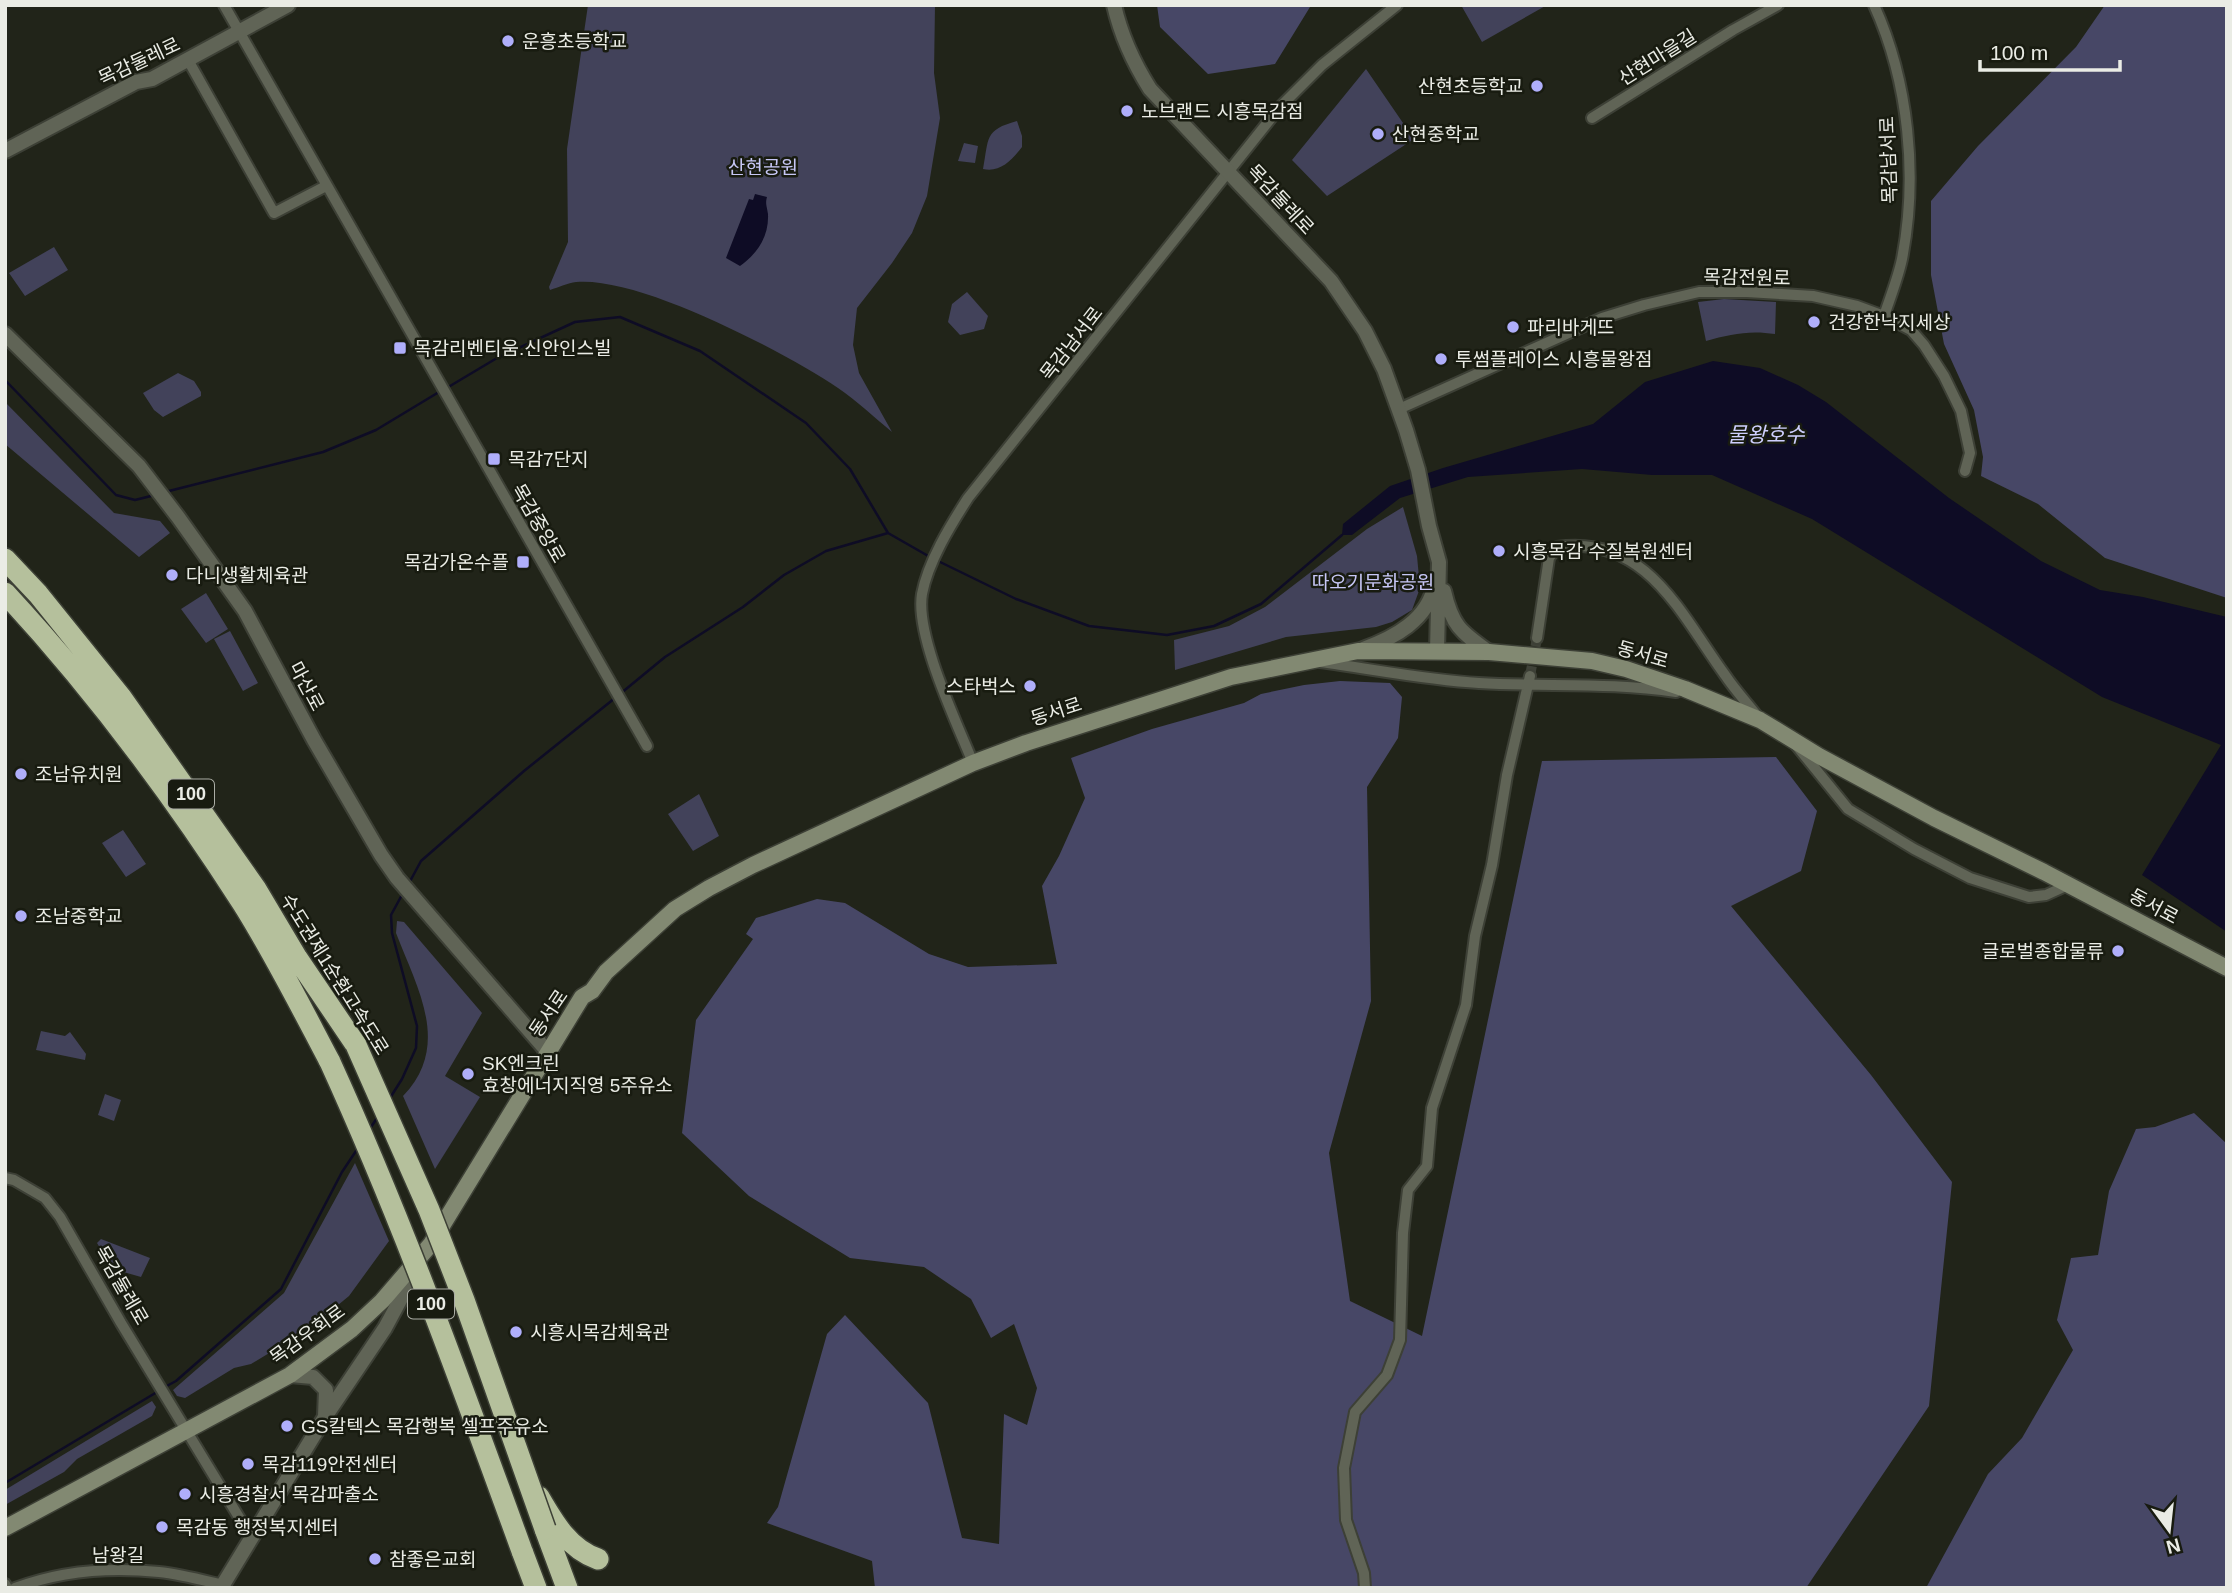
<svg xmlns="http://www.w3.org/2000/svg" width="2232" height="1593" viewBox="0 0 2232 1593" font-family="Helvetica,'Noto Sans KR',sans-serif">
<rect width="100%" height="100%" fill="#212419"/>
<path fill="#42425a" d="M588 5H935L934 73 940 118 927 196 912 233 892 263 857 308 853 345 859 373 892 432C874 417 857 401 838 388 784 352 640 276 576 282 568 283 559 287 550 290L549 287 568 242 567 149Z
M1461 5H1547L1482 42Z
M1366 69 1414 139 1327 196 1292 160Z
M1017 121 1022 136V147C1012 160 1000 173 983 169 989 138 984 130 1017 121Z
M964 143 978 146 975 163 958 161Z
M54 247 68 270 25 296 9 273Z
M967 292 988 316 984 329 960 335 948 322 952 304Z
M1724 299 1776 302 1775 334C1750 330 1730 334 1706 341L1698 302Z
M178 373 194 381 201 392V396L163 417 154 410 143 393Z
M5 402 114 513 160 521 170 533 139 557 5 444Z
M1403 507 1417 556 1420 588 1412 610 1392 622 1376 627 1286 637 1175 670 1174 640 1229 626 1265 607 1367 529Z
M206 593 228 629 206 643 181 609Z
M230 631 258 683 243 691 214 639Z
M699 794 719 836 693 851 668 814Z
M123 830 146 864 126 877 102 843Z
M397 921 404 922 482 1013 445 1076 480 1097 435 1169 403 1096C452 1045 417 988 396 933Z
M41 1031 65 1036 70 1032 86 1054 85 1060 36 1050Z
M105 1094 121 1100 114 1121 98 1115Z
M355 1163 389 1241 349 1296 309 1329 251 1364 234 1368 185 1398 177 1396 173 1390 284 1293Z
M101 1239 150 1258 141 1277 120 1271 116 1274 97 1243Z
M152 1401 156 1407 152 1416 77 1459 64 1472 5 1505V1490Z"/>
<path fill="#474766" d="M1157 5H1316L1310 7 1275 64 1208 74 1160 27Z
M2105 5H2227V598L2105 558 2038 504 1981 476 1983 457 1974 410 1944 344 1931 275V201L1978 146 2076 47Z
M1340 681 1390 683 1402 697 1398 738 1367 787 1371 1001 1329 1153 1350 1301 1422 1336 1542 761 1776 757 1817 811 1801 871 1731 906 1871 1075 1952 1182 1929 1406 1806 1588H875L872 1561 767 1523 778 1507 827 1334 845 1315 928 1403 962 1538 999 1544 1004 1414 1027 1425 1037 1388 1014 1324 991 1338 971 1299 924 1267 850 1258 749 1196 682 1133 696 1020 753 939 746 934 756 918 817 899 845 903 929 954 968 967 1057 964 1042 886 1059 856 1085 798 1071 758 1152 729 1244 703 1261 694 1304 685Z
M2194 1113 2227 1144V1588H1926L1988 1474 2022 1438 2073 1350 2057 1320 2071 1258 2098 1255 2109 1191 2136 1129 2155 1127Z"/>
<path fill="#0e0c25" d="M755 194 767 197C765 204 767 206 768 214 769 236 758 253 740 266L726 258 749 199 753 200Z
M1713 361 1760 368 1798 385 1826 402 1949 498 2041 561 2100 590 2143 597 2227 617V932L2142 875 2221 745 2102 697 1812 519 1712 475H1652L1582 469 1468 477 1400 498 1352 535H1342L1343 524 1390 486 1443 468 1593 424 1645 382Z"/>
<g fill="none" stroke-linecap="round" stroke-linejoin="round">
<path stroke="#0e0c25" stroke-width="2.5" d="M5 380 116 495 135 500 155 495
M445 389 497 358 575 322 620 317 700 351 806 423 850 469 888 533
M165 492 323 452 376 430 439 392
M936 560 1016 599 1089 626 1167 635 1214 626 1261 604 1342 535
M620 694 665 657 743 607 784 575 826 551 888 533 930 557
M408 885 421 861 524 771 615 698
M390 1098 402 1079 416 1048 417 1026 392 933 391 915 403 893
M369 1130 379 1115
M163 1388 176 1381 281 1289 342 1172 358 1148
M5 1483 157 1392"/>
<path stroke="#3f4238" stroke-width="10" stroke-dasharray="10 5" stroke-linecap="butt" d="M1530 676 1537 638"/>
<g stroke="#3d4036" stroke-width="14">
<path id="minor" d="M224 5 647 746
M1874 5C1909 82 1918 177 1902 259 1898 278 1890 298 1884 316
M188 60 274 213 326 186
M1592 118 1733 30 1778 5
M1399 409 1602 318 1644 305 1699 292H1747L1813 296 1857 306 1884 316 1911 330 1924 345 1944 376 1961 411 1970 453 1965 471
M1537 638 1549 558 1557 547C1647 534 1681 615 1725 675 1735 690 1747 703 1758 717
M1320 662C1372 669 1426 680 1479 683 1545 687 1610 682 1676 692
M1796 745 1848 809 1914 849 1970 878 2029 897 2046 895 2068 885
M973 763C957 723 915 636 922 594 928 562 950 526 968 498L1280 107 1322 65 1397 5
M5 1178 14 1180 45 1198 60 1217 121 1323 251 1537
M5 1584 7 1588
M15 1588C60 1571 111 1567 159 1572 180 1574 202 1580 223 1585
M1365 1588 1364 1573 1346 1520 1344 1468 1355 1412 1387 1375 1400 1340 1403 1233 1408 1190 1427 1166 1432 1108 1466 1005 1475 936 1492 865 1507 775 1530 676"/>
</g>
<g stroke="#3d4036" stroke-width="18">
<path id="tertiary" d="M1114 5C1121 36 1133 62 1150 89L1331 281 1365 331 1384 369 1406 430 1418 470 1429 526 1439 562 1437 652
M5 151 136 82 152 79 288 5
M5 334 139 466 178 517 245 611 314 740 381 855 397 878 547 1051
M1444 591C1452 626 1461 632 1489 652
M1363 649C1394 638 1428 620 1435 584
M290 1375 313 1377 326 1390 325 1416
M221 1588 325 1417 385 1328 418 1267"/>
</g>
<g stroke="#3d4036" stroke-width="19">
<path id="secondary" d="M5 1528 290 1375 352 1329 382 1301 431 1244 582 997 592 991 606 972 675 909 709 888 753 865 973 763 1026 743 1231 677 1358 651 1489 652 1592 661 1626 669 1685 689 1760 720 1819 756 1934 818 2044 872 2227 968"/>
</g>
<g stroke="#3d4036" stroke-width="24">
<path id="motorway" d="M5 559 38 594 121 697 256 889 297 958 356 1045
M5 593C93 688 173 795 243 904 275 955 302 1009 330 1062
M539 1497C554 1523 569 1549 598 1559
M545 1529 567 1588
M522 1551 536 1588"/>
</g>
<use href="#minor" stroke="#606456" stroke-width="10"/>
<use href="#tertiary" stroke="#606456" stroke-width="14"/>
<use href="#secondary" stroke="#828972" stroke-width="16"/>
<use href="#motorway" stroke="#b5c09c" stroke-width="21"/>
<g stroke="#3d4036" stroke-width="24" stroke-linecap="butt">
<path id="motorway-bridge" d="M356 1045 429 1210 464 1300 545 1529
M330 1062C403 1222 462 1386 522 1551"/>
</g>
<use href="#motorway-bridge" stroke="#b5c09c" stroke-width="21"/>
</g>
<g fill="#afaefa" stroke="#181b10" stroke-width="2.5">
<circle cx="508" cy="41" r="7"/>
<circle cx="1537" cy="86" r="7"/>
<circle cx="1127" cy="111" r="7"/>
<circle cx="1378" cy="134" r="7"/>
<circle cx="1814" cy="322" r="7"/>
<circle cx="1513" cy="327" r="7"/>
<rect x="393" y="341" width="14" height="14" rx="3.5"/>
<circle cx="1441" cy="359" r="7"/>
<rect x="487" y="452" width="14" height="14" rx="3.5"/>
<circle cx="1499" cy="551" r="7"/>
<rect x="516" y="555" width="14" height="14" rx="3.5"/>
<circle cx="172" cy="575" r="7"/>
<circle cx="1030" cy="686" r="7"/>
<circle cx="21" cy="774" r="7"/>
<circle cx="21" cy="916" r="7"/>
<circle cx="2118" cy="951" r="7"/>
<circle cx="468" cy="1074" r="7"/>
<circle cx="516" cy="1332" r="7"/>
<circle cx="287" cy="1426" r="7"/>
<circle cx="248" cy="1464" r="7"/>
<circle cx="185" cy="1494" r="7"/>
<circle cx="162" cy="1527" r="7"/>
<circle cx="375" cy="1559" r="7"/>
</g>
<g text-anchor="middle" stroke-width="5" stroke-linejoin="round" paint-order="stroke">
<g fill="#181b10" stroke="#abada5" stroke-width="2">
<rect x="168" y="779.5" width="46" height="29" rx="5"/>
<rect x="408" y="1289.5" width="46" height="29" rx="5"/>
</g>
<g font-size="18" font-weight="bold" fill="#eaece5">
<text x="191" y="800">100</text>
<text x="431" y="1310">100</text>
</g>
<g font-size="19" fill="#eaece5" stroke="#181b10" text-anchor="start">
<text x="522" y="48">운흥초등학교</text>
<text x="1523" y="93" text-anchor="end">산현초등학교</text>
<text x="1141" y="118">노브랜드 시흥목감점</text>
<text x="1392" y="141">산현중학교</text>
<text x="1828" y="329">건강한낙지세상</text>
<text x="1527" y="334">파리바게뜨</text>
<text x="414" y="355">목감리벤티움.신안인스빌</text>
<text x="1455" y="366">투썸플레이스 시흥물왕점</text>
<text x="508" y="466">목감7단지</text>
<text x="1513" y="558">시흥목감 수질복원센터</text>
<text x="509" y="569" text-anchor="end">목감가온수플</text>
<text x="186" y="582">다니생활체육관</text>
<text x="1016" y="693" text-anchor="end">스타벅스</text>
<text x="35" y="781">조남유치원</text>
<text x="35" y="923">조남중학교</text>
<text x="2104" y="958" text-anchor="end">글로벌종합물류</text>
<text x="482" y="1070">SK엔크린<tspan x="482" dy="22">효창에너지직영 5주유소</tspan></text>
<text x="530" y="1339">시흥시목감체육관</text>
<text x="301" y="1433">GS칼텍스 목감행복 셀프주유소</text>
<text x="262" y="1471">목감119안전센터</text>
<text x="199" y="1501">시흥경찰서 목감파출소</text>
<text x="176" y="1534">목감동 행정복지센터</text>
<text x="389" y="1566">참좋은교회</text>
</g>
<g font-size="19" fill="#eaece5" stroke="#181b10">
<text transform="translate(1657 57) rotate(-32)" y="7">산현마을길</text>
<text transform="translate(139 61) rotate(-25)" y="7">목감둘레로</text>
<text transform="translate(1888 160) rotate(-92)" y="7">목감남서로</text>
<text transform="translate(1281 199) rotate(47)" y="7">목감둘레로</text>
<text transform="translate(1747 277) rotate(1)" y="7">목감전원로</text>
<text transform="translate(1071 343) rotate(-52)" y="7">목감남서로</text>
<text transform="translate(539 523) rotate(60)" y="7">목감중앙로</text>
<text transform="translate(1643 654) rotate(16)" y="7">동서로</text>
<text transform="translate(307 686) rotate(62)" y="7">마산로</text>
<text transform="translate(1056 711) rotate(-18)" y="7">동서로</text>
<text transform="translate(2154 906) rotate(28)" y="7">동서로</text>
<text transform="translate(335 974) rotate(58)" y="7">수도권제1순환고속도로</text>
<text transform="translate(548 1013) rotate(-56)" y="7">동서로</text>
<text transform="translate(122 1285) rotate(60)" y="7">목감둘레로</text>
<text transform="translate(307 1334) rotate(-36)" y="7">목감우회로</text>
<text x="118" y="1562">남왕길</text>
</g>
<g font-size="19" fill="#c7c7f6" stroke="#181b10">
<text x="763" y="174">산현공원</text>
<text x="1373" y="589">따오기문화공원</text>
</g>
<g font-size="21" font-style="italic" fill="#cecffe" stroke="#181b10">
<text x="1766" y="442">물왕호수</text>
</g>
</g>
<rect width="2232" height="1593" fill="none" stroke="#eaece5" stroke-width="14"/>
<g transform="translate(2169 1530) rotate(165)" stroke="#181b10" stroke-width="5" paint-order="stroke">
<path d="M0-5L12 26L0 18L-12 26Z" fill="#eaece5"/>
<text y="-10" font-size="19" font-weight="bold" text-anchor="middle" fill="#eaece5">N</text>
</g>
<path d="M1980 60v10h140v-10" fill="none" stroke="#eaece5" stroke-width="3.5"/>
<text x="1990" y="60" font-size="21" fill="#eaece5" stroke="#181b10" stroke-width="5" paint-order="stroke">100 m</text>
</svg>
